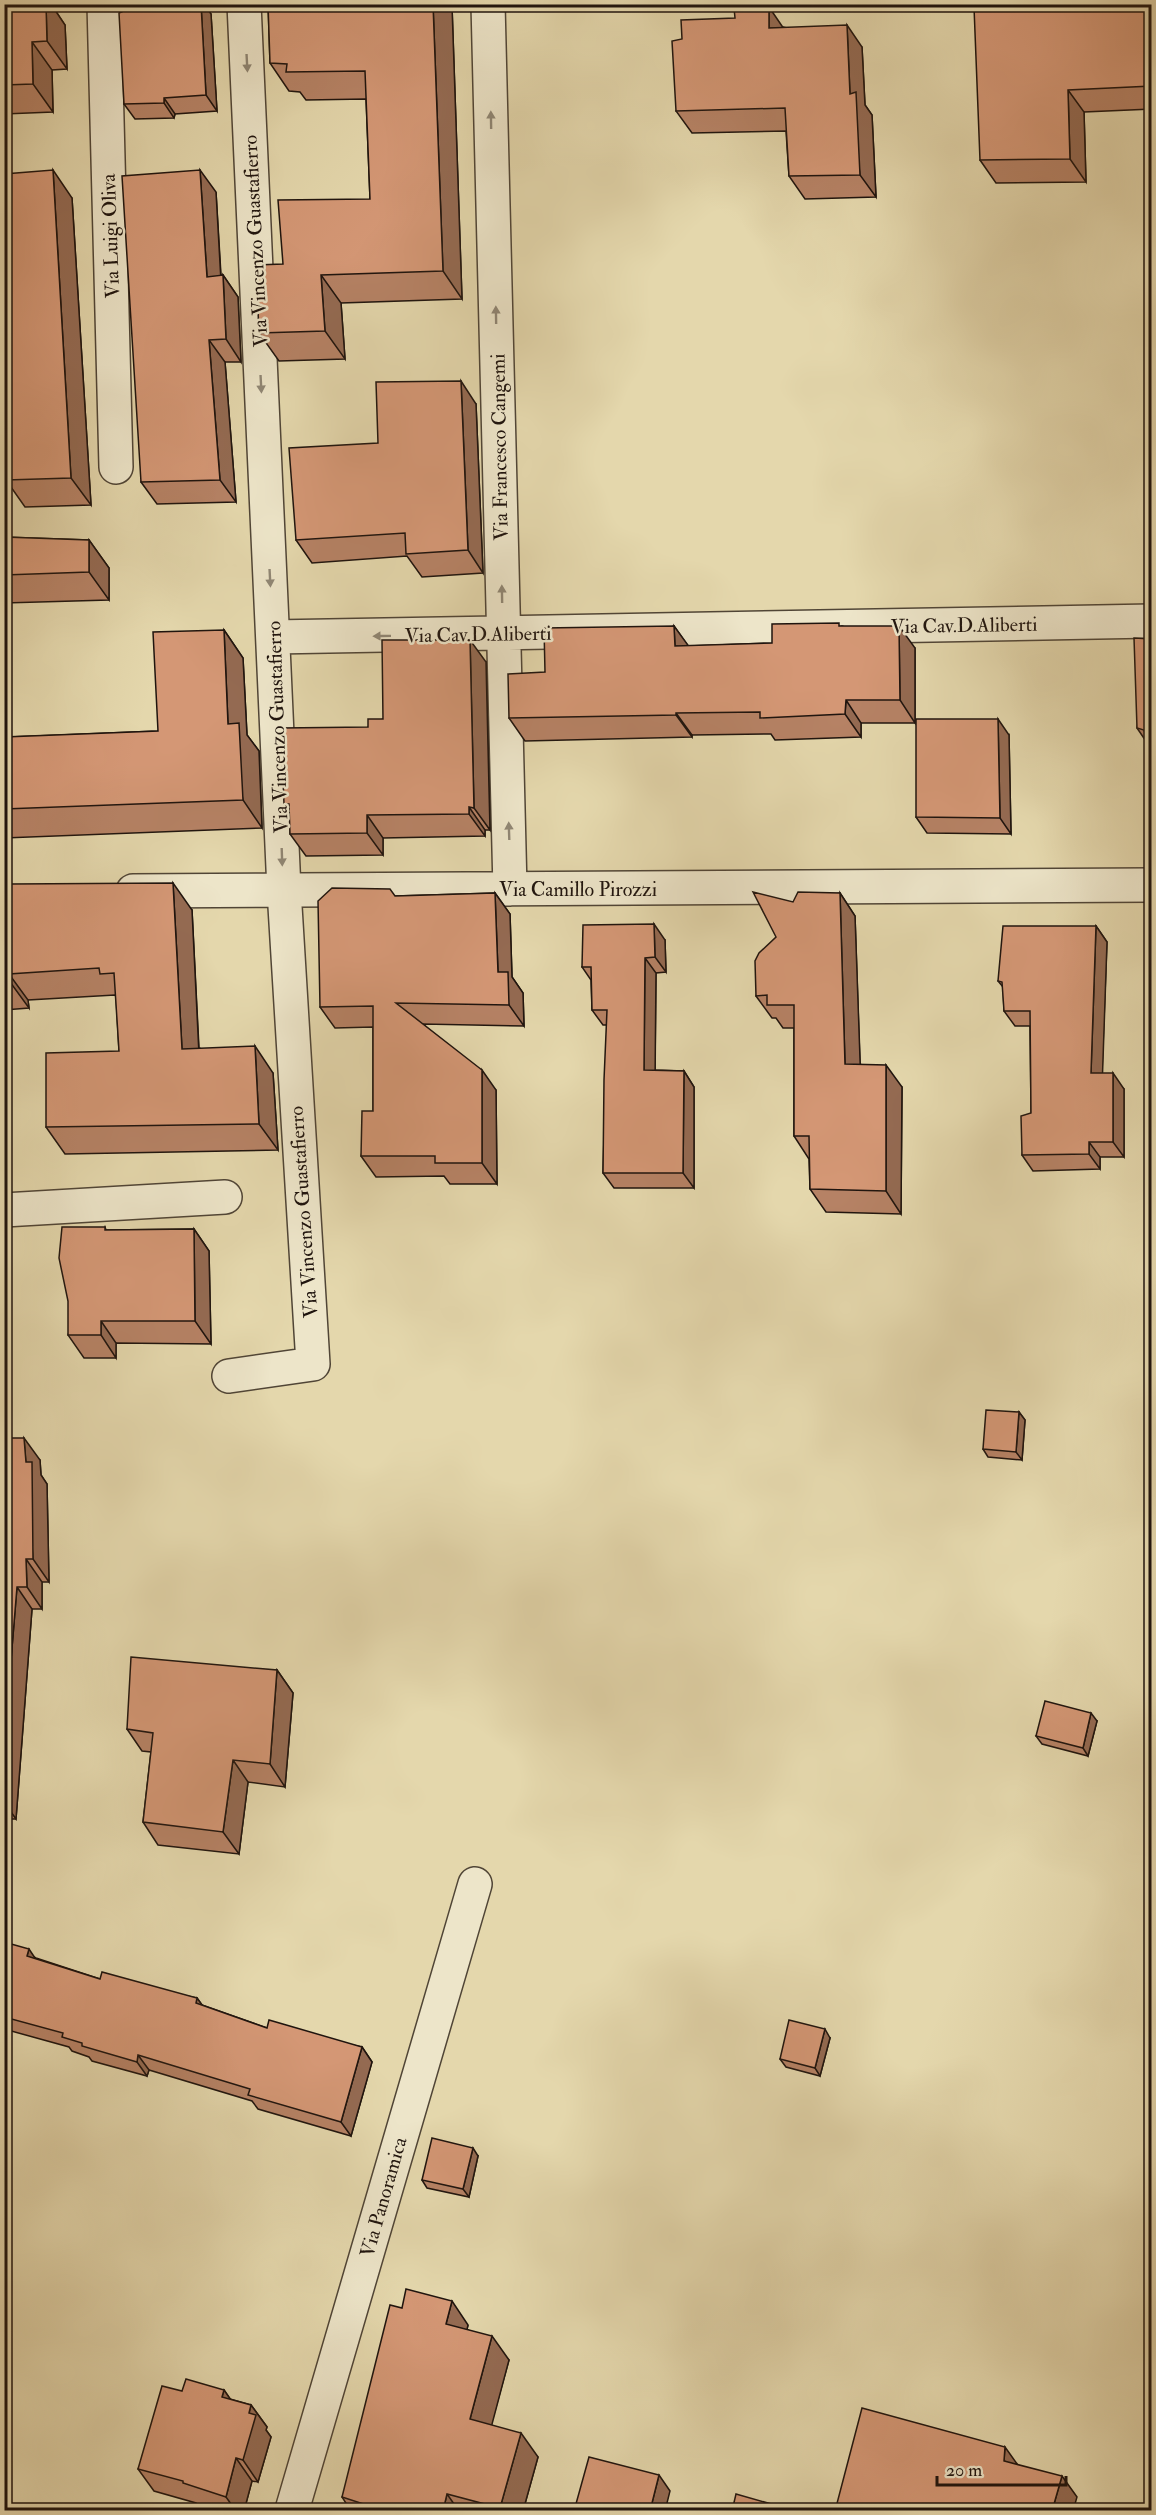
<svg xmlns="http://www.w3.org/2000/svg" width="1156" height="2515" viewBox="0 0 1156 2515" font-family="'IM FELL Double Pica',serif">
<rect width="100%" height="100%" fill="#e4d7ac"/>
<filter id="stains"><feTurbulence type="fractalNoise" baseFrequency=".00333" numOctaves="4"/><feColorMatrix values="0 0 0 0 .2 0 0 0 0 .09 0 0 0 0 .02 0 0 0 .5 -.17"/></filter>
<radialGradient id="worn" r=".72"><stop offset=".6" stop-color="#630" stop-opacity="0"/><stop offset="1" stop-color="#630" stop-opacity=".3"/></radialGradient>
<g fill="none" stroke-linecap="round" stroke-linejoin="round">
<g stroke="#504536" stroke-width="36">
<path id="street" d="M104 4 116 467
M488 4 510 889
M273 637 1152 621
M133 891 1152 885
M4 1210 225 1197
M229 1376 313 1364 284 890 244 4
M292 2510 475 1884"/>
</g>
<use href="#street" stroke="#ede5c9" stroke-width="33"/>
</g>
<path fill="#b68265" stroke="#1f140e" stroke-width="1.5" d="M4 4H51L65 25 67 69 52 70 53 112 4 114Z
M140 4H204L211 14 217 111 175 114 174 118 135 119 124 104Z
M268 4H451L452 6 462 299 341 303 345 359 279 361 259 333 283 264 370 199 366 99 306 100 300 92 289 91 270 63Z
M1152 4V109L1084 112 1086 182 996 183 980 160Z
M783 27 862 47 865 105 872 115 876 197 805 199 789 176 786 131 692 133 676 111Z
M6 174 72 198 91 505 25 507 6 480Z
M216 192 221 275H223L238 297 241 362H225L236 502 157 504 141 482Z
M476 404 483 573 422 577 407 556 312 563 296 540 378 443Z
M4 537 89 540 109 568V600L4 603Z
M674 626 688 646 772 643 842 626 915 648V723H861V737L775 740 771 734 692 735V737L525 741 509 718 545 672Z
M224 630 243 658 247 735 259 751 262 828 4 838V675L9 737 158 731Z
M1152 639V750L1137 728Z
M486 662 490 830H485V836L383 838V855L306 856 290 834V812L284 804 368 727 383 719Z
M1009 735 1011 834 927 833 916 817Z
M4 890 192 910 199 1048 273 1073 278 1150 65 1154 46 1127 119 1051 116 997 115 995 28 1000 29 1008 4 1010Z
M495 893 510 914 512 977 523 993 524 1026 423 1024 496 1090 497 1184H450L444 1176 376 1177 361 1156 373 1111V1027L335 1028 320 1007 395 896Z
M840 893 855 916 860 1064 902 1087 901 1214 826 1212 810 1189 809 1159 794 1136V1028H783L776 1018H772L756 996 776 937 793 902Z
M1096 926 1107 942 1102 1073 1124 1089V1157H1100V1169L1033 1171 1022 1155 1031 1113 1030 1026H1015L1004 1011 1003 987 998 981Z
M665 940 666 972 656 973 655 1070 684 1071 694 1087V1188H614L603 1173 607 1025H603L592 1010 591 980 582 967Z
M105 1227 106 1230 194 1229 209 1251 211 1344 116 1343V1358H84L68 1335Z
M1019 1412 1025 1420 1022 1460 988 1457 983 1449Z
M4 1438 40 1460 41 1475 47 1484 49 1582H42V1609H32L16 1819H4Z
M277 1670 293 1693 285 1787 248 1782 239 1854 158 1845 143 1822 151 1752 142 1751 127 1729Z
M1097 1721 1088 1756 1042 1744 1036 1736Z
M4 1942 36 1958 100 1979 197 1998 202 2005 267 2028 362 2047 372 2062 351 2136 258 2109 252 2101 149 2070 147 2076 92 2061 89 2057 72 2051 69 2047 4 2029Z
M830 2038 820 2076 786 2067 780 2059Z
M478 2156 469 2197 427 2188 422 2180Z
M468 2325 467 2329 509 2360 491 2425 538 2457 523 2511H351L342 2497Z
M224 2390 230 2399 251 2405 267 2427 266 2430 271 2437 258 2482 252 2481 244 2511H214L198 2506 196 2503 154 2491 138 2469 182 2391Z"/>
<path fill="#946a52" stroke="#1f140e" stroke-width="1.5" d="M46 4H51L65 25 67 69 47 41Z
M201 4H204L211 14 217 111 206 95Z
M433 4H451L452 6 462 299 443 271Z
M1148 4H1152V55Z
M769 7 784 29 769 28Z
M847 25 862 47 865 105 872 115 876 197 860 175 850 94Z
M32 42 52 70 53 112 33 84Z
M1068 90 1084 112 1086 182 1070 159Z
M164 98 175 114 174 118 164 103Z
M53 170 72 198 91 505 71 478Z
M200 170 216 192 222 299 207 277Z
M223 275 238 297 241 362 226 339Z
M321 275 341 303 345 359 325 331Z
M209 340 225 362 236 502 220 480Z
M461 381 476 404 483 573 468 550Z
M89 540 109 568V600L89 572Z
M674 626 690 648 675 646Z
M899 626 915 648V723L900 700Z
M224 630 243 658 247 735 259 751 262 828 243 800 228 724Z
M470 640 486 662 490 830 474 808Z
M4 675 11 766 4 756Z
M846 700 861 723V737L845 714Z
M676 713 692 735V737L676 715Z
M998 719 1009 735 1011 834 1000 818Z
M469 807 485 830V836L469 814Z
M367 815 383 838V855L367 833Z
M173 883 192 910 200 1075 182 1049Z
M495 893 510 914 512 977 523 993 524 1026 509 1005 498 972Z
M840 893 855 916 861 1087 845 1064Z
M654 924 665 940 666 972 655 957Z
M1096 926 1107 942 1102 1089 1091 1073Z
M645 958 656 973 655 1086 644 1070Z
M9 974 28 1000 29 1008 10 982Z
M255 1046 273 1073 278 1150 259 1124Z
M886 1065 902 1087 901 1214 886 1191Z
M482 1070 496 1090 497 1184 482 1163Z
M684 1071 694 1087V1188L683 1173Z
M1113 1073 1124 1089V1157L1113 1142Z
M1089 1142 1100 1157V1169L1089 1154Z
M194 1229 209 1251 211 1344 195 1321Z
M101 1321 116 1343V1358L101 1335Z
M1019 1412 1025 1420 1022 1460 1016 1452Z
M24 1438 40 1460 41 1475 47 1484 49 1582 33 1559Z
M26 1559 42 1582V1609L27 1587Z
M17 1587 32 1609 16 1819 4 1802V1745Z
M277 1670 293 1693 285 1787 270 1764Z
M1091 1713 1097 1721 1088 1756 1083 1748Z
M233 1760 248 1782 239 1854 223 1832Z
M29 1949 39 1964 27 1956Z
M197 1998 207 2012 196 2003Z
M825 2029 830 2038 820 2076 815 2068Z
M362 2047 372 2062 351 2136 341 2122Z
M138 2055 149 2070 147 2076 137 2062Z
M473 2148 478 2156 469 2197 463 2189Z
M452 2301 468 2325 463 2348 446 2324Z
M492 2336 509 2360 487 2443 470 2419Z
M224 2390 240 2413 222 2397Z
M251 2405 267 2427 266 2430 271 2437 258 2482 243 2460 249 2413Z
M521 2433 538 2457 523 2511H501L500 2508Z
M1005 2447 1020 2468 1004 2461Z
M236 2458 252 2481 244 2511H236L226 2497Z
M659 2475 670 2491 665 2511H650Z
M1062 2476 1077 2497 1073 2511H1052Z
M447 2494 459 2511H443Z"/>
<path fill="#d49775" stroke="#1f140e" stroke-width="1.5" d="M4 4H46L47 41 32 42 33 84 4 85Z
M140 4H201L206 95 164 98V103L124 104 119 13Z
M268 4H433L443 271 321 275 325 331 259 333 256 265 283 264 278 200 370 199 365 71 286 72 287 64 270 63Z
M1021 4H1148L1152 55V86L1068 90 1070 159 980 160 974 7Z
M769 7V28L847 25 850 94 856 92 860 175 789 176 785 108 676 111 672 41 682 39 681 20 735 18 734 8Z
M53 170 71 478 6 480 4 458V174Z
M200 170 207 277 223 275 226 339 209 340 220 480 141 482 122 176Z
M461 381 468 550 406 554 405 533 296 540 289 448 378 443 376 382Z
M4 537 89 540V572L4 575Z
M839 623V626H899L900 700H846L845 714 760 718V712L676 713V715L509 718 508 674 545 672 544 628 674 626 675 646 772 643V624Z
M224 630 228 724 239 723 243 800 4 809V737L158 731 153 632Z
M1134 638 1152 639V739H1147L1144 730 1137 728Z
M382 640H470L474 808 469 807V814L367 815V833L290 834 289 804H284L281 728 368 727V719H383Z
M916 719H998L1000 818 916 817Z
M173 883 182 1049 255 1046 259 1124 46 1127V1053L119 1051 114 973 100 974 99 968 9 974 10 982H4V890H11V884Z
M332 888 390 889 395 896 495 893 498 972H508L509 1005 396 1003 482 1070V1163H435V1156H361L362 1111H373V1006L320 1007 318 901Z
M753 892 793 902 798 892 840 893 845 1064 886 1065V1191L810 1189 809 1136H794V1005H767V995L756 996 755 961 759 953 776 937Z
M654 924 655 957 645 958 644 1070 684 1071 683 1173H603L604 1080 607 1010H592L591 967H582L583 925Z
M1003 926H1096L1091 1073H1113V1142H1089V1154L1022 1155 1021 1116 1031 1113 1030 1011H1004L1002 982 998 981Z
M62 1227H105V1230L194 1229 195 1321H101V1335H68V1301L59 1258Z
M986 1410 1019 1412 1016 1452 983 1449Z
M4 1438H24L26 1462H32L33 1559H26L27 1587H17L4 1745Z
M131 1657 277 1670 270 1764 233 1760 223 1832 143 1822 153 1733 127 1729Z
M1045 1701 1091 1713 1083 1748 1036 1736Z
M4 1942 29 1949 27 1956 100 1979 102 1972 197 1998 196 2003 267 2028 269 2020 362 2047 341 2122 248 2095 250 2089 138 2055 137 2062 82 2046V2043L62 2037 63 2033 4 2017Z
M789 2020 825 2029 815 2068 780 2059Z
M432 2138 473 2148 463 2189 422 2180Z
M406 2289 452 2301 446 2324 492 2336 470 2419 521 2433 500 2508 447 2494 443 2511H385L342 2497 390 2305 402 2308Z
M186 2379 224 2390 222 2397 251 2405 249 2413 256 2415 243 2460 236 2458 226 2497 183 2483V2481L138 2469 162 2386 182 2391Z
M862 2408 1005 2447 1004 2461 1062 2476 1052 2511H835Z
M589 2457 659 2475 650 2511H574Z
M1152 2483V2511H1144Z
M736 2494 796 2511H732Z"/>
<defs><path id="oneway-solid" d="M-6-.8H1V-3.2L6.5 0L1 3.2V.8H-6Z" transform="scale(1.5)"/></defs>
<g fill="#908775">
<use href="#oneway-solid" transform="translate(247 63) rotate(87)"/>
<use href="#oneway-solid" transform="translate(491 120) rotate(-91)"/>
<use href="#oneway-solid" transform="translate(496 315) rotate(-91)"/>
<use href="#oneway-solid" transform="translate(261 384) rotate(87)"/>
<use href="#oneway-solid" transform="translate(270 578) rotate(87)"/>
<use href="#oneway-solid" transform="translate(502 594) rotate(-91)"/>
<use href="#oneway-solid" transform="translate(382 636) rotate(179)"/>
<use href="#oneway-solid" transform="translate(509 831) rotate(-92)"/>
<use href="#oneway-solid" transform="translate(282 857) rotate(88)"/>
</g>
<g text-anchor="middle" stroke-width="5" stroke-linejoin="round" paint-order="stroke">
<g font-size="20" fill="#1f140e" stroke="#ede5c9">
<text transform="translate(110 236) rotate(-92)" y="7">Via Luigi Oliva</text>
<text transform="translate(255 241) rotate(-93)" y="7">Via Vincenzo Guastafierro</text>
<text transform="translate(499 447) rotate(-91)" y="7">Via Francesco Cangemi</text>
<text transform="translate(964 625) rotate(-1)" y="7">Via Cav.D.Aliberti</text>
<text transform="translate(478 634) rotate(-1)" y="7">Via Cav.D.Aliberti</text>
<text transform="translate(277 727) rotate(-92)" y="7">Via Vincenzo Guastafierro</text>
<text x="578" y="896">Via Camillo Pirozzi</text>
<text transform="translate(303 1212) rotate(-94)" y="7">Via Vincenzo Guastafierro</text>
<text transform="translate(383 2197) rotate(-74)" y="7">Via Panoramica</text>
</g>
</g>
<rect width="1156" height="2515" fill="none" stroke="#e4d7ac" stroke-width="24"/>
<rect x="6" y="6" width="1144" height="2503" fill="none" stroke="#1f140e" stroke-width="3"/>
<rect x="12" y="12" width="1132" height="2491" fill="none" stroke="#1f140e" stroke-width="1.5"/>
<path d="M937 2476v9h129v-9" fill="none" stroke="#1f140e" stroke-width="3"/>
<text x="946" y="2476" font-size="18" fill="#1f140e" stroke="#ede5c9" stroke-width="4.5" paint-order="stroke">20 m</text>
<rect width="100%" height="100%" filter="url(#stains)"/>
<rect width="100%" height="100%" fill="url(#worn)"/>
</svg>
